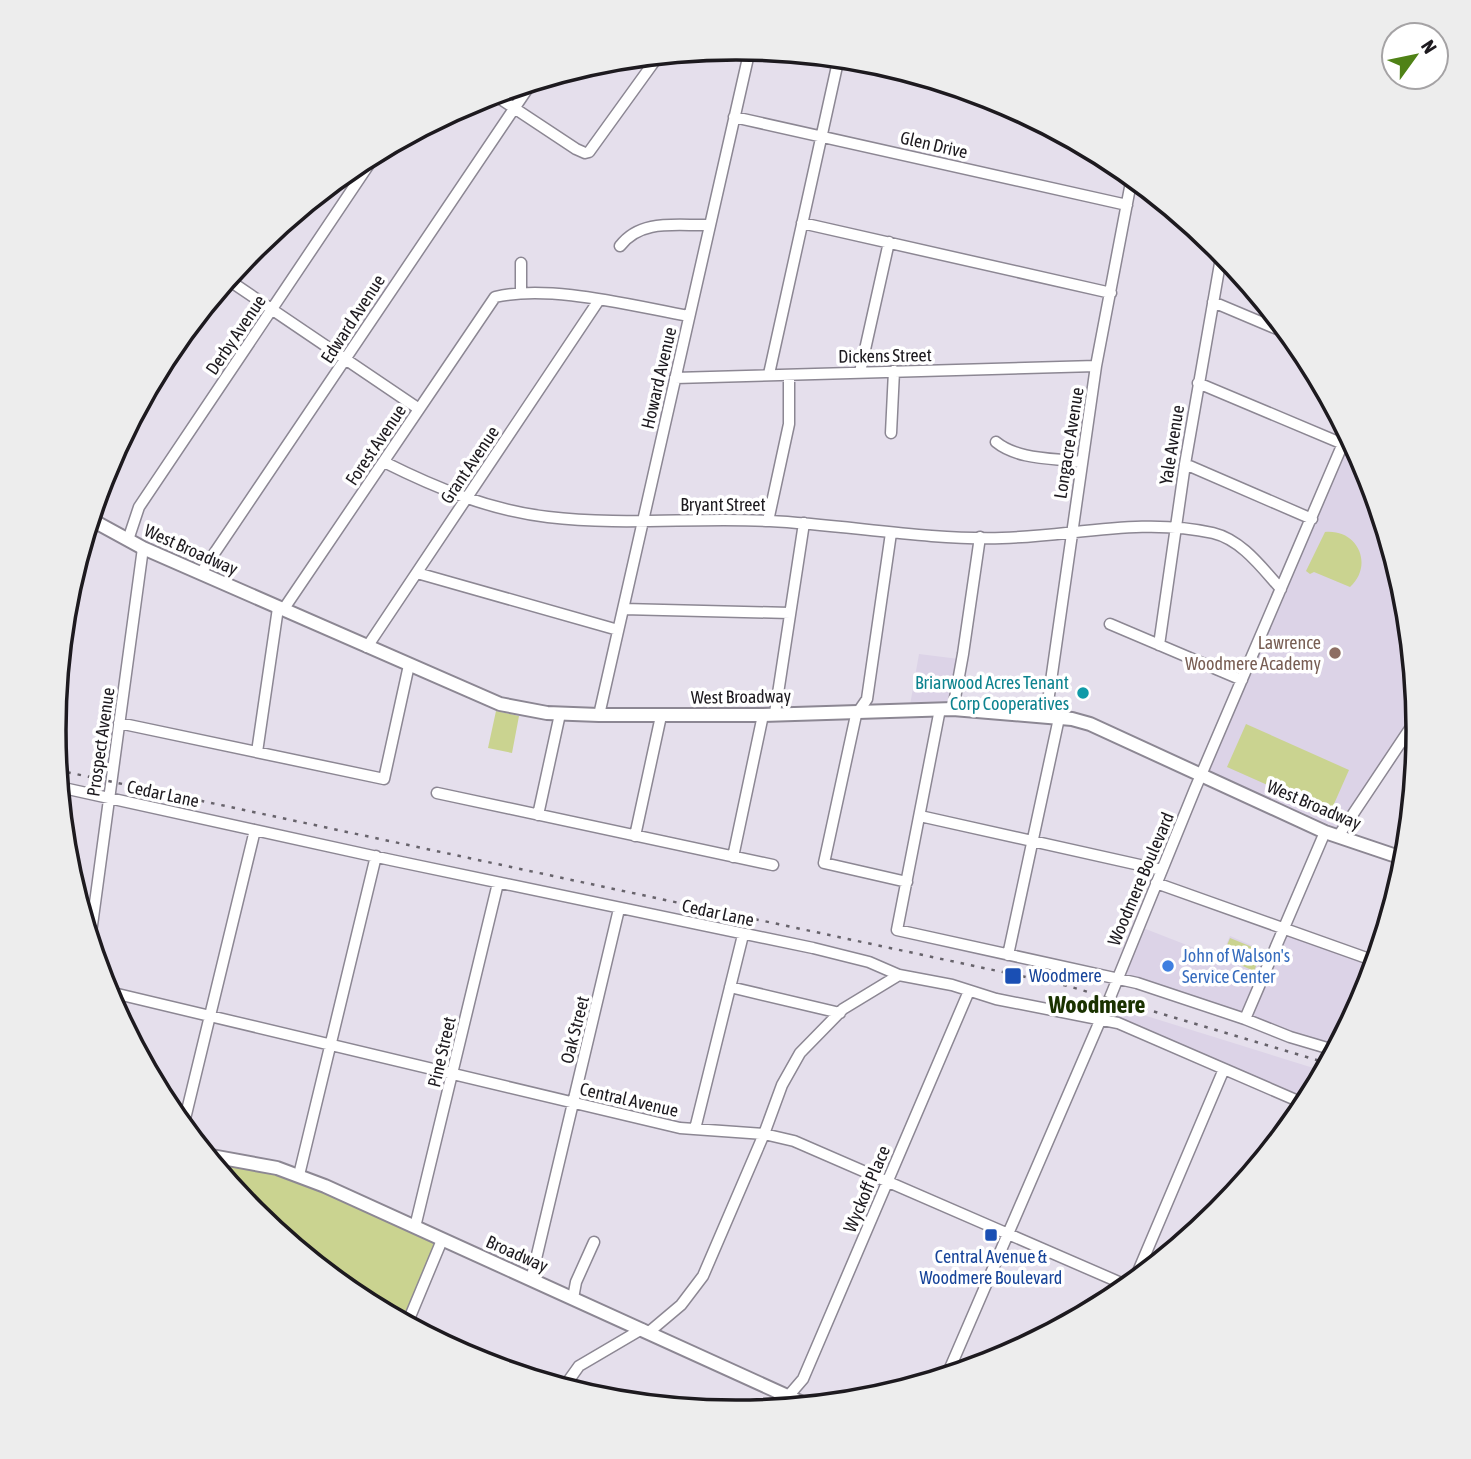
<svg xmlns="http://www.w3.org/2000/svg" width="1471" height="1459" viewBox="0 0 1471 1459" font-family="'Asap Condensed',sans-serif">
<rect width="100%" height="100%" fill="#e5dfec"/>
<path fill="#dcd3e7" d="M1350 439 1366 469 1405 597 1416 709 1337 828 1209 772Z
M919 654 959 659 953 707 910 705Z
M1283 924 1375 960 1366 991 1333 1052 1115 981 1138 926 1220 958 1230 936 1272 954Z
M1108 1004 1323 1071 1306 1103 1100 1019Z"/>
<path fill="#cad390" d="M1325 532C1358 529 1374 565 1350 587L1314 572 1310 574 1306 571Z
M496 711 519 716 512 753 488 748Z
M1246 724 1349 770 1330 813 1227 767Z
M1230 938 1262 951 1254 971 1222 957Z
M209 1158 273 1171 436 1243 404 1322 356 1297 253 1212Z"/>
<g fill="none" stroke-linecap="round" stroke-linejoin="round">
<g stroke="#8c8793" stroke-width="13">
<path id="minor" d="M493 94 576 149 585 153 589 152 659 55
M734 117 1127 205
M802 223 1111 293
M620 246C641 218 678 226 709 225
M521 263V292
M227 279 419 409
M1213 302 1289 334
M860 372 889 242
M769 374 839 57
M675 378 1096 366
M1198 383 1343 444
M891 433 894 371
M996 442C1018 460 1054 458 1081 462
M384 462C436 488 489 510 548 517 622 526 696 517 770 521 848 525 924 540 1002 538 1072 536 1143 517 1213 533 1242 540 1262 568 1281 589
M1185 464 1312 519
M768 521 789 424V375
M891 533 867 699 856 715 824 863 907 882
M128 540 139 507 378 151
M201 573 532 82
M417 573 618 630
M623 609 790 613
M283 610 495 297C551 284 632 306 689 316
M1110 624 1242 680
M1159 645 1185 464 1222 252
M367 647 599 300
M940 709 897 930 1137 983 1245 1019 1290 1037 1334 1050
M953 709 963 654 980 537
M775 713 804 523
M599 715 750 49
M1046 716 1096 366 1132 177
M119 723 384 779 409 665
M257 752 278 608
M59 787 391 860 813 948 869 962 899 975 952 985 996 999 1118 1023 1305 1104
M437 793 773 865
M538 815 560 714
M920 816 1162 870
M1339 835 1417 718
M635 836 661 716
M733 857 763 715
M1156 883 1375 961
M90 940 143 548
M1008 955 1059 718
M730 987 840 1013
M105 991 680 1128 764 1134 794 1141 1128 1286
M1245 1019 1325 832
M183 1127 255 830
M695 1129 743 935
M299 1175 376 856
M415 1227 498 883
M531 1280 619 909
M1134 1281 1224 1069
M573 1298 576 1282 594 1242
M407 1324 442 1240
M649 1332 681 1305 703 1276 764 1134 782 1085 800 1053 843 1009 899 975
M947 1375 1109 1000 1195 789 1347 434
M564 1387 579 1366 642 1329
M778 1408 803 1379 969 991"/>
</g>
<g stroke="#8c8793" stroke-width="16">
<path id="major" d="M863 60 877 63
M90 519 143 548 500 704 547 713 599 715H763L953 709 1072 719 1090 724 1325 832 1405 859
M206 1155 277 1168 325 1186 807 1405"/>
</g>
<use href="#minor" stroke="#fff" stroke-width="10"/>
<use href="#major" stroke="#fff" stroke-width="12"/>
<path stroke="#67636b" stroke-width="2.5" stroke-dasharray="3.5 7" stroke-linecap="butt" d="M57 770 1068 986 1327 1063"/>
</g>
<circle fill="#8d6e63" stroke="#fff" stroke-width="2.5" cx="1335" cy="653" r="7"/>
<circle fill="#0f9aa8" stroke="#fff" stroke-width="2.5" cx="1083" cy="693" r="7"/>
<circle fill="#3f7fe0" stroke="#fff" stroke-width="2.5" cx="1168" cy="966" r="7"/>
<g fill="#1a4fb4" stroke="#fff" stroke-width="2.5">
<rect x="1004" y="967" width="18" height="18" rx="3.5"/>
<rect x="984" y="1228" width="14" height="14" rx="3.5"/>
</g>
<g text-anchor="middle" stroke-width="7" stroke-linejoin="round" paint-order="stroke">
<g font-size="18" fill="#1d1a1f" stroke="#fff">
<text transform="translate(934 145) rotate(13)" y="6">Glen Drive</text>
<text transform="translate(353 319) rotate(-57)" y="6">Edward Avenue</text>
<text transform="translate(236 335) rotate(-56)" y="6">Derby Avenue</text>
<text transform="translate(885 356) rotate(-1)" y="6">Dickens Street</text>
<text transform="translate(659 378) rotate(-77)" y="6">Howard Avenue</text>
<text transform="translate(1069 443) rotate(-81)" y="6">Longacre Avenue</text>
<text transform="translate(376 445) rotate(-56)" y="6">Forest Avenue</text>
<text transform="translate(1172 445) rotate(-81)" y="6">Yale Avenue</text>
<text transform="translate(470 465) rotate(-56)" y="6">Grant Avenue</text>
<text x="723" y="511">Bryant Street</text>
<text transform="translate(191 550) rotate(24)" y="6">West Broadway</text>
<text transform="translate(741 697) rotate(-1)" y="6">West Broadway</text>
<text transform="translate(101 742) rotate(-82)" y="6">Prospect Avenue</text>
<text transform="translate(163 794) rotate(12)" y="6">Cedar Lane</text>
<text transform="translate(1314 805) rotate(23)" y="6">West Broadway</text>
<text transform="translate(1141 879) rotate(-67)" y="6">Woodmere Boulevard</text>
<text transform="translate(718 913) rotate(12)" y="6">Cedar Lane</text>
<text transform="translate(575 1030) rotate(-76)" y="6">Oak Street</text>
<text transform="translate(442 1052) rotate(-77)" y="6">Pine Street</text>
<text transform="translate(629 1100) rotate(13)" y="6">Central Avenue</text>
<text transform="translate(867 1189) rotate(-67)" y="6">Wyckoff Place</text>
<text transform="translate(517 1254) rotate(24)" y="6">Broadway</text>
</g>
<g font-size="18" fill="#785e54" stroke="#fff" text-anchor="end">
<text x="1321" y="649">Lawrence<tspan x="1321" dy="21">Woodmere Academy</tspan></text>
</g>
<g font-size="18" fill="#0d838f" stroke="#fff" text-anchor="end">
<text x="1069" y="689">Briarwood Acres Tenant<tspan x="1069" dy="21">Corp Cooperatives</tspan></text>
</g>
<g font-size="18" fill="#366cbe" stroke="#fff" text-anchor="start">
<text x="1182" y="962">John of Walson's<tspan x="1182" dy="21">Service Center</tspan></text>
</g>
<g font-size="18" fill="#164399" stroke="#fff" text-anchor="start">
<text x="1029" y="982">Woodmere</text>
<text x="991" y="1263" text-anchor="middle">Central Avenue &amp;<tspan x="991" dy="21">Woodmere Boulevard</tspan></text>
</g>
<g font-size="24" font-weight="bold" fill="#1a3200" stroke="#fff">
<text x="1097" y="1013">Woodmere</text>
</g>
</g>
<path d="M0 0H1471V1459H0ZM66 730a670 670 0 1 1 1340 0a670 670 0 1 1-1340 0Z" fill="#ededed" fill-rule="evenodd"/>
<path fill="none" stroke="#1d1a1f" stroke-width="3.5" d="M66 730a670 670 0 1 1 1340 0a670 670 0 1 1-1340 0Z"/>
<g transform="translate(1415 56) rotate(57)"><circle r="33" fill="#ffffff" stroke="#a5a3a5" stroke-width="2"/>
<path d="M0-5L12 26L0 18L-12 26Z" fill="#4f8216"/>
<text y="-10" font-size="19" font-weight="bold" text-anchor="middle" fill="#1d1a1f">N</text>
</g>
</svg>
